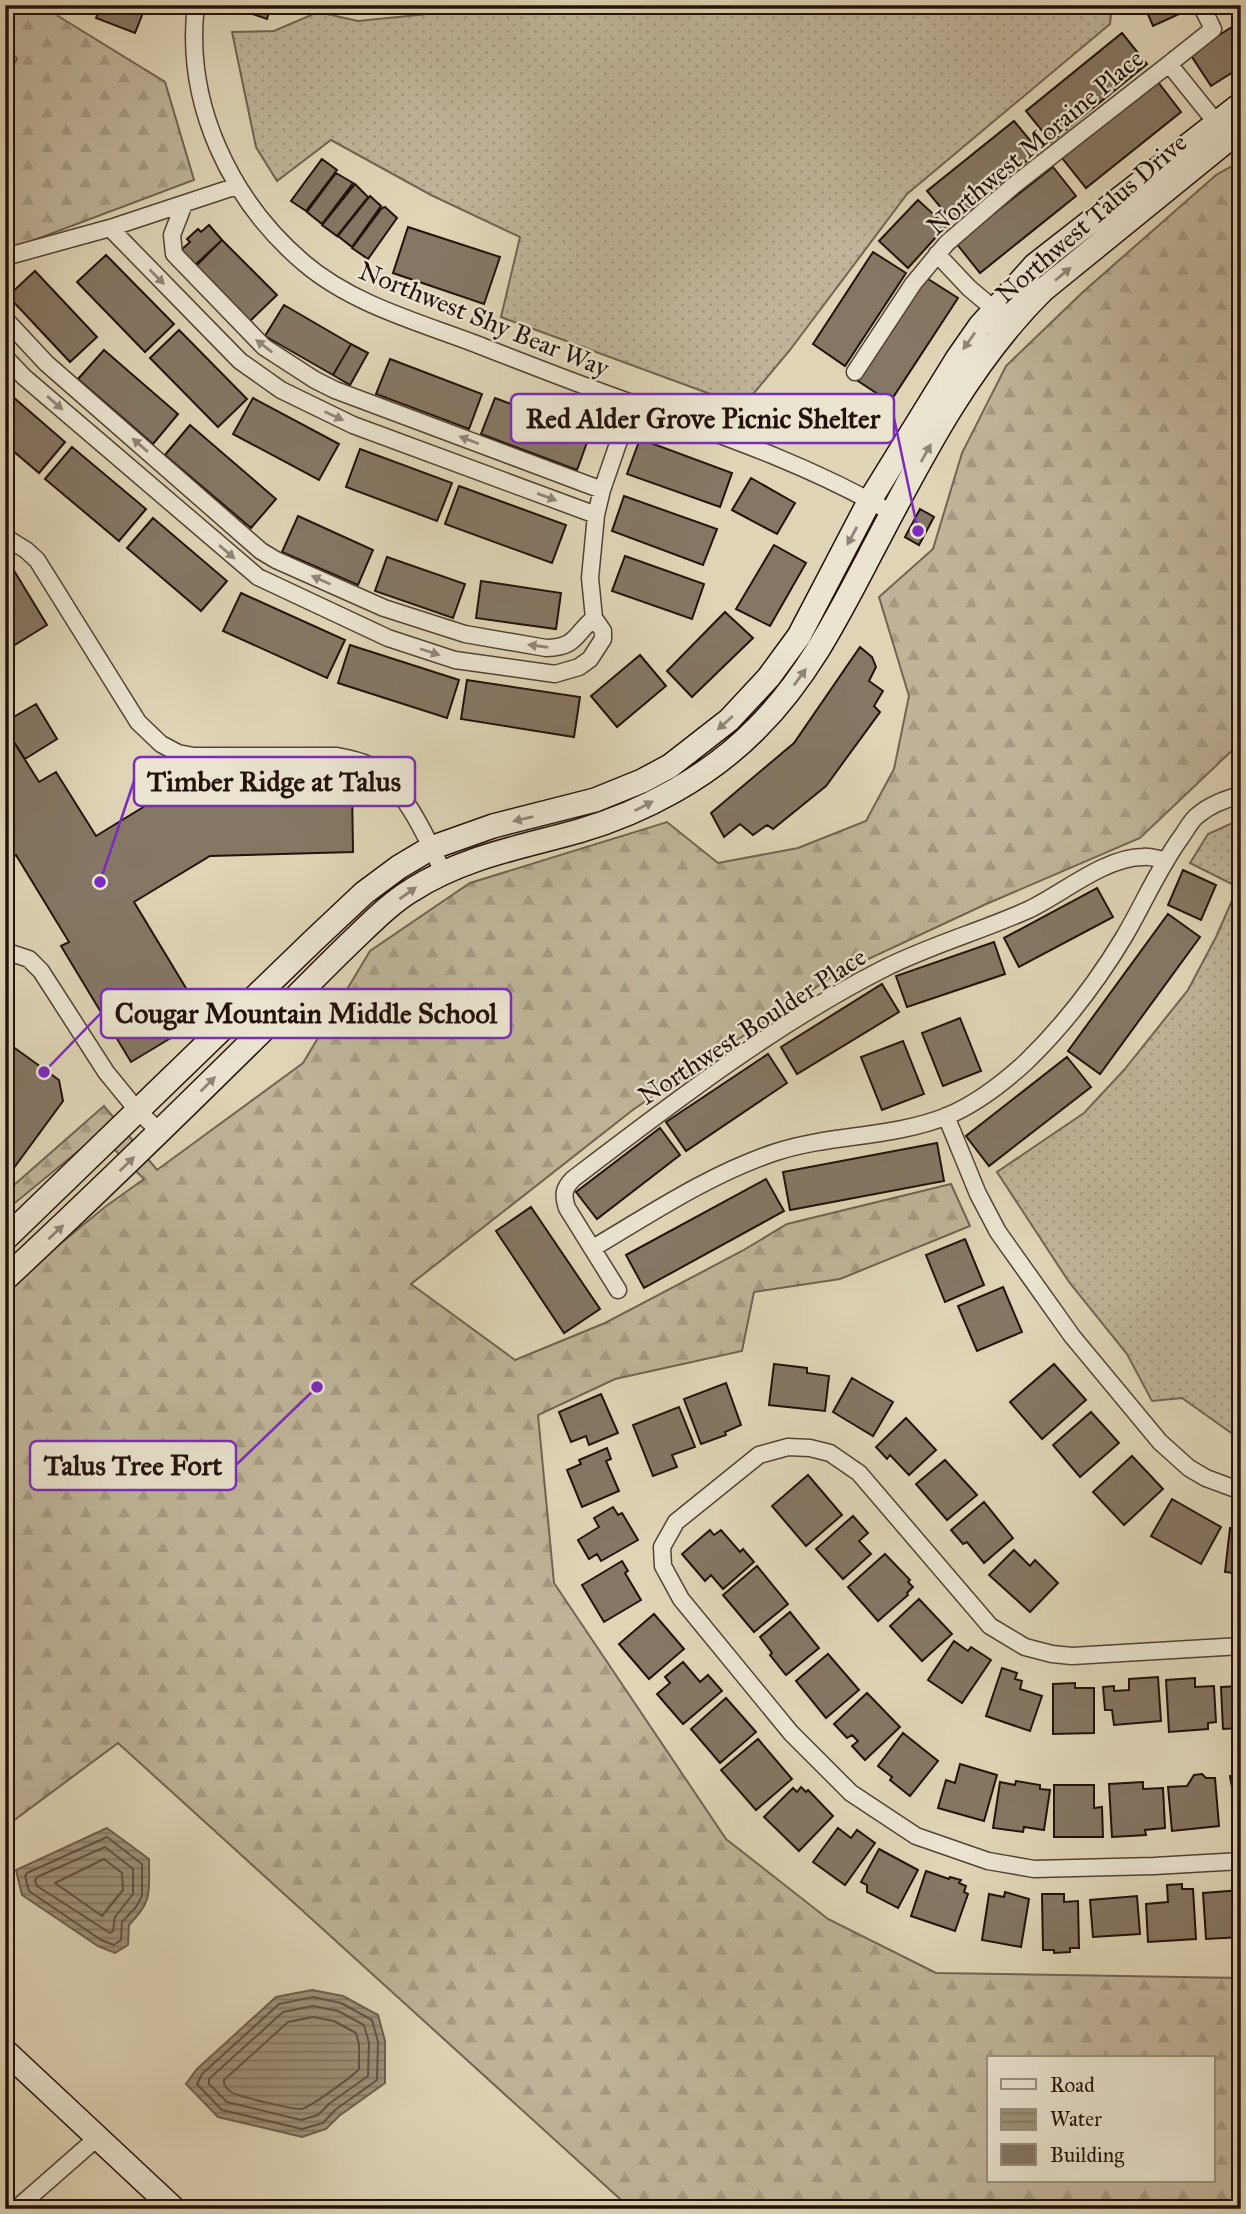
<svg xmlns="http://www.w3.org/2000/svg" width="1246" height="2214" viewBox="0 0 1246 2214" font-family="'IM FELL Great Primer',serif">
<defs>
<pattern id="grass-dots" width="8" height="8" patternUnits="userSpaceOnUse" patternTransform="scale(1.75)"><rect width="8" height="8" fill="#bfb499"/><path d="M2 2h.1M6 6h.1" fill="none" stroke="#a49a82" stroke-width="1.8" stroke-linecap="round"/></pattern>
<pattern id="forest-firs" width="22" height="20" patternUnits="userSpaceOnUse" patternTransform="scale(1.75)"><rect width="22" height="20" fill="#bfb499"/><path d="M5 1l3.5 6h-7zM16 11l3.5 6h-7z" fill="#a49a82"/></pattern>
<pattern id="water-rules" width="6" height="5" patternUnits="userSpaceOnUse" patternTransform="scale(1.75)"><rect width="6" height="5" fill="#9f937c"/><path d="M0 2.5h6" fill="none" stroke="#817764"/></pattern>
</defs>
<rect width="100%" height="100%" fill="#dfd5b6"/>
<filter id="stains"><feTurbulence type="fractalNoise" baseFrequency=".00286" numOctaves="4"/><feColorMatrix values="0 0 0 0 .2 0 0 0 0 .09 0 0 0 0 .02 0 0 0 .5 -.17"/></filter>
<radialGradient id="worn" r=".72"><stop offset=".6" stop-color="#630" stop-opacity="0"/><stop offset="1" stop-color="#630" stop-opacity=".3"/></radialGradient>
<path fill="url(#grass-dots)" stroke="#716352" stroke-width="2" d="M517 5H1112L1110 24 907 194 790 350 743 406 501 317 520 237 431 195 331 140 277 181 256 147 232 32 274 31 318 12 358 21Z
M1241 819V1434L1237 1437 1182 1398 1152 1401 1127 1354 1069 1282 997 1172 1084 1113 1124 1070 1188 990 1216 937 1238 887 1190 863 1208 834Z"/>
<path fill="url(#forest-firs)" stroke="#716352" stroke-width="2" fill-rule="evenodd" d="M5 5H56L58 16 165 82 194 180 5 251V78L17 59 5 43Z
M1241 161V742L1140 838 984 905 836 974 634 1109 411 1284 515 1360 605 1323 742 1251 787 1224 951 1184 970 1226 840 1279 754 1292 742 1351 615 1379 538 1415 554 1583 726 1839 828 1919 936 1973 1241 1978V2209H631L118 1743 5 1827V1289L105 1207 144 1179 99 1134 5 1211V1193L104 1106 157 1170 303 1063 370 951 470 883 667 822 718 863 798 848 866 821 894 769 909 696 879 597 933 549 962 453 1006 366 1084 291 1216 175ZM989 2058H1213V2181H989Z"/>
<path fill="url(#water-rules)" stroke="#6d5f4f" stroke-width="2" d="M107 1828 149 1859C149 1893 153 1900 129 1925L128 1945 115 1953 98 1946 22 1895 16 1870Z
M312 1990 343 1996 378 2015 385 2041V2083L339 2116 326 2129 302 2137 218 2117 186 2084 197 2069 276 1997Z"/>
<g fill="none" stroke-linecap="round" stroke-linejoin="round">
<path stroke="#615244" stroke-width="2" d="M107 1837 142 1864V1896L136 1907 122 1922 121 1940 114 1945 101 1940 29 1891 25 1876 27 1873Z
M105 1847 133 1869V1894L115 1917 113 1931 110 1933 37 1886 35 1881 37 1877Z
M104 1859 122 1873 123 1890 102 1916 55 1883Z
M313 1997 341 2003 372 2020 378 2042 377 2080 335 2110 323 2123 302 2129 222 2110 197 2084 202 2074 279 2004Z
M313 2006 338 2011 364 2025 369 2043 368 2076 330 2103 318 2115 301 2120 227 2102 209 2084V2079L283 2012Z
M313 2017 334 2021 356 2033 359 2044V2069C353 2076 308 2109 301 2109 294 2110 237 2096 231 2092 228 2090 226 2087 224 2084V2080L288 2022Z"/>
</g>
<path fill="#857764" stroke="#23120b" stroke-width="2" d="M101 5H146L135 33 96 18Z
M226 5H271L267 19Z
M1144 5H1186L1188 10 1153 26Z
M1241 21V67L1211 86 1190 54Z
M1122 33 1147 64 1051 142 1026 111Z
M1158 82 1181 112 1086 188 1062 158Z
M1014 121 1039 151 952 221 927 191Z
M322 159 337 170 306 211 291 201Z
M1053 167 1076 196 980 273 956 243Z
M336 173 353 183 322 224 307 212Z
M355 184 368 197 337 236 322 225Z
M370 196 381 206 352 247 338 236Z
M918 200 946 226 908 268 879 241Z
M385 207 397 218 368 259 352 248 382 208Z
M209 225 222 240 195 265 181 250 190 242 187 239 198 229 201 232Z
M408 227 500 257 484 304 393 273Z
M222 240 277 295 249 322 195 267Z
M873 252 906 273 845 366 813 344Z
M106 255 174 324 145 352 77 282Z
M35 271 97 337 70 362 8 296Z
M925 277 958 298 890 402 858 381Z
M284 305 351 344 333 375 265 336Z
M179 330 247 399 218 427 150 358Z
M351 344 368 353 350 385 333 375Z
M104 350 178 414 153 444 78 379Z
M390 359 482 394 469 429 376 394Z
M5 390 65 442 39 473 5 444Z
M253 398 339 444 319 480 233 434Z
M495 398 590 434 577 470 481 434Z
M190 425 276 499 251 528 165 455Z
M640 439 732 473 720 507 627 474Z
M72 447 146 509 119 541 45 479Z
M360 449 452 483 437 521 346 487Z
M751 478 795 503 777 534 732 510Z
M459 486 566 525 552 563 445 524Z
M624 496 717 529 703 565 612 531Z
M920 509 934 517 919 545 905 537Z
M298 516 373 550 358 585 282 552Z
M153 518 227 581 201 611 127 548Z
M774 545 806 563 770 626 736 609Z
M625 556 704 584 692 619 612 591Z
M387 557 465 584 453 618 375 591Z
M13 569 47 625 5 651V574Z
M481 581 561 593 556 629 476 618Z
M241 593 345 640 327 678 223 631Z
M725 612 753 638 692 697 667 671Z
M350 645 459 680 447 718 338 683Z
M860 647 872 657 876 667 869 681 883 691 874 706 880 712 826 786 773 829 767 825 753 835 740 824 724 837 711 813 794 743Z
M640 655 666 686 617 727 591 696Z
M467 680 580 697 574 737 461 719Z
M36 704 57 739 25 759 5 728V722Z
M5 728 39 782 56 772 96 836 168 792 352 787 353 852 210 856 134 902 204 1018 131 1062 61 946 69 942 16 855 5 861Z
M1183 870 1216 885 1201 920 1168 905Z
M1097 888 1113 917 1019 967 1004 938Z
M1168 914 1200 937 1100 1074 1068 1051Z
M994 942 1005 974 907 1007 896 976Z
M882 984 899 1012 797 1074 781 1047Z
M960 1018 981 1071 943 1086 922 1033Z
M5 1041 59 1080 63 1101 5 1180Z
M903 1041 924 1094 882 1110 861 1057Z
M768 1054 787 1083 686 1151 666 1122Z
M1067 1057 1091 1087 989 1166 966 1136Z
M660 1128 680 1155 597 1219 576 1192Z
M937 1143 944 1181 790 1210 783 1172Z
M766 1179 784 1211 644 1288 626 1255Z
M531 1207 600 1309 564 1333 496 1231Z
M965 1239 984 1285 945 1302 926 1255Z
M1003 1287 1022 1332 977 1351 958 1306Z
M774 1364 807 1368V1373L829 1376 825 1411 769 1405Z
M1054 1364 1086 1400 1042 1439 1010 1402Z
M852 1378 893 1402 873 1436 833 1412Z
M726 1383 741 1425 725 1432 726 1435 701 1444 684 1399Z
M601 1394 618 1433 589 1445 586 1436 571 1442 559 1412Z
M679 1407 695 1447 672 1455 677 1467 653 1476 633 1425Z
M1091 1412 1119 1443 1080 1477 1053 1445Z
M906 1418 936 1450 909 1475 890 1455 887 1459 876 1447Z
M607 1448 611 1459 606 1461 619 1491 582 1507 567 1470 581 1464 579 1460Z
M1132 1456 1163 1489 1124 1525 1093 1492Z
M945 1460 977 1495 947 1520 916 1484Z
M808 1475 842 1515 806 1546 772 1506Z
M1172 1499 1221 1527 1201 1564 1151 1536Z
M984 1502 1013 1538 984 1563 967 1542 963 1544 951 1530Z
M613 1507 618 1515 622 1513 638 1540 601 1561 597 1554 589 1559 578 1540 599 1527 594 1518Z
M853 1516 868 1533 859 1541 871 1554 843 1579 816 1549Z
M1230 1528 1241 1529V1574L1225 1572Z
M710 1530 714 1535 721 1530 740 1552 743 1549 754 1562 723 1589 711 1575 705 1581 682 1554Z
M1014 1550 1030 1566 1035 1560 1058 1583 1030 1612 989 1575Z
M885 1554 910 1580 908 1582 913 1587 907 1593 908 1595 878 1621 848 1587Z
M622 1561 628 1571 625 1573 641 1600 604 1622 582 1585Z
M757 1566 788 1604 754 1632 723 1595Z
M919 1599 952 1634 922 1661 890 1626Z
M790 1612 819 1648 786 1675 770 1655 772 1653 760 1637Z
M654 1614 684 1649 649 1679 619 1644Z
M954 1641 968 1651 971 1647 991 1660 962 1703 928 1680Z
M828 1654 859 1690 826 1718 796 1681Z
M683 1662 700 1682 708 1675 722 1691 683 1724 657 1694 670 1683 665 1677Z
M1002 1668 1017 1673 1015 1679 1022 1681 1020 1689 1042 1696 1030 1731 986 1716Z
M1158 1677 1161 1721 1114 1725 1112 1710H1105L1103 1687 1114 1686V1691L1129 1690V1679Z
M1195 1678V1687L1214 1686 1216 1722 1208 1723V1729L1169 1732 1166 1680Z
M1075 1683V1688H1094V1733L1053 1734V1684Z
M1241 1686V1732L1239 1728 1223 1729 1221 1687Z
M867 1693 900 1727 865 1760 852 1746 858 1741 852 1735 847 1738 834 1724Z
M726 1698 756 1732 720 1763 691 1729Z
M903 1733 938 1761 910 1796 890 1780 892 1777 878 1766Z
M758 1739 792 1779 756 1810 721 1770Z
M960 1764 997 1775 984 1821 938 1808 946 1780 955 1783Z
M1202 1774 1206 1778H1215L1219 1826 1172 1831 1168 1787 1187 1786 1194 1775Z
M1241 1774V1826H1239L1230 1776Z
M1016 1781 1040 1785V1789L1050 1790 1044 1830 1024 1827 1023 1832 993 1828 1000 1782 1015 1785Z
M1143 1782V1789L1163 1788 1165 1828 1145 1830 1146 1835 1112 1837 1109 1784Z
M1054 1785H1094V1808L1102 1807 1103 1837H1054Z
M801 1787 806 1792 808 1790 833 1816 799 1851 764 1817 793 1788 797 1792Z
M838 1828 851 1838 857 1830 875 1843 845 1885 813 1862Z
M879 1849 918 1870 898 1908 867 1892V1885L861 1882Z
M926 1871 949 1879 950 1877 961 1880 959 1883 966 1886 964 1892 968 1894 955 1931 911 1916Z
M1182 1884V1889H1193L1196 1939 1148 1942 1146 1904 1168 1902 1167 1885Z
M1241 1890V1937L1206 1939 1203 1893Z
M1005 1892 1029 1899 1021 1947 982 1940 989 1894 1004 1897Z
M1042 1894H1064V1902L1078 1901 1079 1948H1070V1952L1054 1953V1950H1043Z
M1137 1896 1140 1934 1093 1937 1090 1900Z"/>
<g fill="none" stroke-linecap="round" stroke-linejoin="round">
<g stroke="#524336" stroke-width="19">
<path id="street" d="M196 5C184 103 230 200 304 263 352 304 418 322 476 344 527 364 578 384 629 402 721 435 807 464 892 513
M1169 64 1213 29 1201 5
M184 204 172 235 174 254 264 347 315 380 335 390 602 490
M110 228 240 361 281 390 353 425 596 515
M937 254 969 288 994 309
M5 257 110 228 237 186
M5 319 46 363 261 551 276 560 384 608 465 634 546 648C577 647 574 635 594 618
M5 357 24 377 258 577 388 638 455 660 555 674 579 667 590 659 603 639V631L594 618 590 578 596 515 602 490 632 403
M855 372 913 284 947 243 1013 186 1169 64 1223 131
M5 537 26 550 37 560 138 722 161 744 178 753 194 756H337C348 758 359 760 369 765 403 784 427 838 443 872
M5 951 29 959 41 971 106 1072 137 1110 160 1132
M946 1116 978 1194 998 1232 1072 1336 1160 1442 1189 1468 1206 1478 1241 1491
M593 1248C652 1213 710 1174 776 1152 831 1134 893 1138 947 1116 976 1104 1003 1083 1026 1062 1064 1025 1097 982 1124 937 1144 903 1159 867 1182 836 1187 829 1191 820 1198 815 1211 804 1225 799 1241 795
M618 1290 567 1208C563 1195 563 1189 573 1179 670 1105 776 1023 885 968 931 945 981 931 1028 910 1062 894 1105 857 1143 857 1150 856 1157 859 1164 860
M1241 1646 1072 1656 1052 1654 1025 1647 990 1626 859 1473 830 1453 810 1448 788 1447 759 1455 676 1522 662 1547 663 1566 681 1599 791 1733 851 1793 916 1836 988 1861 1034 1869 1154 1866 1241 1861
M16 2209 97 2138"/>
</g>
<g stroke="#23120b" stroke-width="26">
<path id="secondary" d="M5 1239 314 940 364 893 399 867 431 848 493 826 595 800 642 781 670 766 729 720 769 677 799 636 870 500 957 359 980 326 1035 265 1241 104
M5 1279C92 1198 177 1115 261 1032 291 1002 320 972 350 943 370 924 389 904 412 890 463 857 522 847 579 831 644 812 709 777 757 728 807 678 837 618 870 555 919 462 967 365 1043 290L1241 129
M5 2051 174 2209"/>
</g>
<use href="#street" stroke="#eae4d0" stroke-width="16"/>
<use href="#secondary" stroke="#eae4d0" stroke-width="23"/>
</g>
<defs><path id="oneway-solid" d="M-6-.8H1V-3.2L6.5 0L1 3.2V.8H-6Z" transform="scale(1.75)"/></defs>
<g fill="#908677">
<use href="#oneway-solid" transform="translate(1063 274) rotate(-40)"/>
<use href="#oneway-solid" transform="translate(157 277) rotate(45)"/>
<use href="#oneway-solid" transform="translate(969 341) rotate(125)"/>
<use href="#oneway-solid" transform="translate(264 346) rotate(-142)"/>
<use href="#oneway-solid" transform="translate(55 403) rotate(41)"/>
<use href="#oneway-solid" transform="translate(334 416) rotate(25)"/>
<use href="#oneway-solid" transform="translate(469 440) rotate(-159)"/>
<use href="#oneway-solid" transform="translate(140 445) rotate(-139)"/>
<use href="#oneway-solid" transform="translate(926 453) rotate(-61)"/>
<use href="#oneway-solid" transform="translate(547 497) rotate(20)"/>
<use href="#oneway-solid" transform="translate(852 536) rotate(118)"/>
<use href="#oneway-solid" transform="translate(227 552) rotate(41)"/>
<use href="#oneway-solid" transform="translate(321 580) rotate(-156)"/>
<use href="#oneway-solid" transform="translate(538 646) rotate(-172)"/>
<use href="#oneway-solid" transform="translate(430 652) rotate(18)"/>
<use href="#oneway-solid" transform="translate(800 677) rotate(-54)"/>
<use href="#oneway-solid" transform="translate(725 723) rotate(138)"/>
<use href="#oneway-solid" transform="translate(644 806) rotate(-27)"/>
<use href="#oneway-solid" transform="translate(523 819) rotate(167)"/>
<use href="#oneway-solid" transform="translate(408 893) rotate(-35)"/>
<use href="#oneway-solid" transform="translate(208 1084) rotate(-45)"/>
<use href="#oneway-solid" transform="translate(127 1164) rotate(-44)"/>
<use href="#oneway-solid" transform="translate(56 1232) rotate(-43)"/>
</g>
<g text-anchor="middle" stroke-width="5" stroke-linejoin="round" paint-order="stroke">
<g font-size="26" fill="#23120b" stroke="#eae4d0">
<text transform="translate(1035 142) rotate(-40)" y="9">Northwest Moraine Place</text>
<text transform="translate(1091 218) rotate(-41)" y="9">Northwest Talus Drive</text>
<text transform="translate(484 319) rotate(22)" y="9">Northwest Shy Bear Way</text>
<text transform="translate(752 1026) rotate(-33)" y="9">Northwest Boulder Place</text>
</g>
</g>
<path fill="none" stroke="#7b2cbf" stroke-width="2.5" d="M918 531L894 418M100 882L134 781M44 1072L101 1013M317 1387L236 1465"/>
<g fill="#7b2cbf" stroke="#eae4d0" stroke-width="2.5">
<circle cx="918" cy="531" r="7"/>
<circle cx="100" cy="882" r="7"/>
<circle cx="44" cy="1072" r="7"/>
<circle cx="317" cy="1387" r="7"/>
</g>
<g fill="#eae4d0" stroke="#7b2cbf" stroke-width="2.5">
<rect x="511" y="394" width="383" height="49" rx="7"/>
<rect x="134" y="757" width="281" height="49" rx="7"/>
<rect x="101" y="989" width="410" height="49" rx="7"/>
<rect x="30" y="1441" width="206" height="49" rx="7"/>
</g>
<g font-size="28" text-anchor="middle" font-weight="bold" fill="#23120b">
<text x="703" y="428">Red Alder Grove Picnic Shelter</text>
<text x="274" y="791">Timber Ridge at Talus</text>
<text x="306" y="1023">Cougar Mountain Middle School</text>
<text x="133" y="1475">Talus Tree Fort</text>
</g>
<rect width="1246" height="2214" fill="none" stroke="#dfd5b6" stroke-width="28"/>
<rect x="7" y="7" width="1232" height="2200" fill="none" stroke="#23120b" stroke-width="3.5"/>
<rect x="14" y="14" width="1218" height="2186" fill="none" stroke="#23120b" stroke-width="2"/>
<rect x="987" y="2056" width="228" height="126" fill="#eae4d0" stroke="#9a9081" stroke-width="2"/>
<rect x="1001" y="2079" width="35" height="10" fill="#eae4d0" stroke="#9a9081" stroke-width="2"/>
<text x="1050" y="2092" font-size="21" fill="#23120b">Road</text>
<rect x="1001" y="2109" width="35" height="21" fill="url(#water-rules)" stroke="#9a9081" stroke-width="2"/>
<text x="1050" y="2126" font-size="21" fill="#23120b">Water</text>
<rect x="1001" y="2144" width="35" height="21" fill="#857764" stroke="#9a9081" stroke-width="2"/>
<text x="1050" y="2162" font-size="21" fill="#23120b">Building</text>
<rect width="100%" height="100%" filter="url(#stains)"/>
<rect width="100%" height="100%" fill="url(#worn)"/>
</svg>
